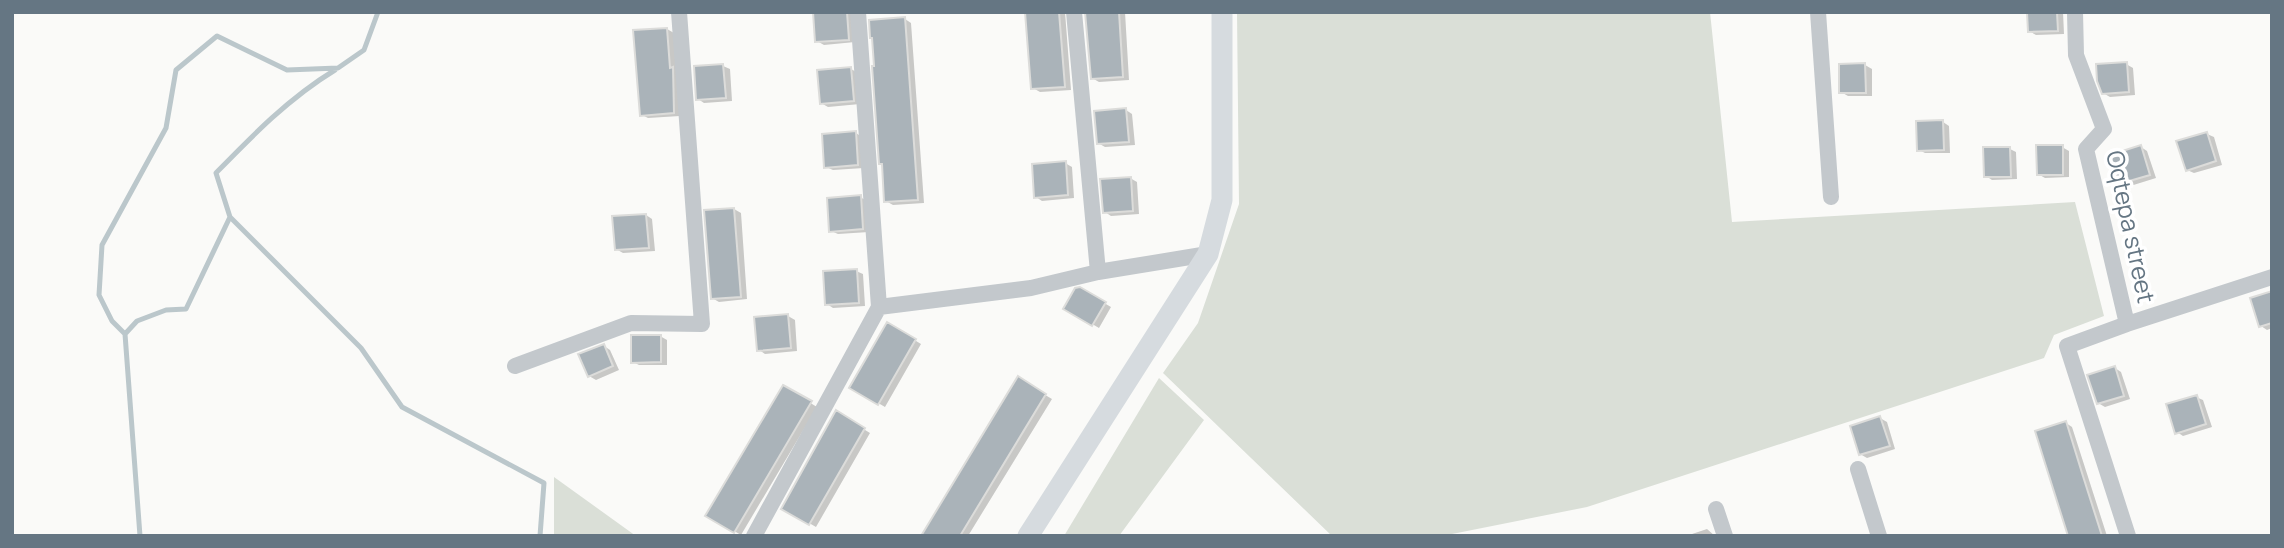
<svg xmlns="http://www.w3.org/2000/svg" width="2284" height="548" viewBox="0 0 2284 548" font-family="Manrope,sans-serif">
<rect width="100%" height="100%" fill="#fafaf8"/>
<path fill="#dadfd7" d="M1237 12H1710L1732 222 2075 202 2104 316 2054 335 2044 358 1587 507 1442 536H1332L1163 373 1198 323 1239 204Z
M1159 378 1204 420 1119 536H1064Z
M554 476V477L636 536H554Z"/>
<path fill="#0003" d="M815 12H853L855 42 824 45 817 41Z
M1027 12H1065L1071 90 1040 92 1033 88Z
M1087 12H1125L1129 80 1099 82 1092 78Z
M2028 12H2063L2064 34 2036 35 2029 31Z
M905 19 911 23 924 203 893 205 886 201 883 164Z
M667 29 674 33 680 116 648 118 642 115Z
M2126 64 2133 68 2135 95 2110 97 2103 93Z
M1865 65 1872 69V96H1848L1841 92Z
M723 66 730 69 732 101 704 103 698 99Z
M851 69 858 73 860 104 828 107 821 103Z
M1126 110 1132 114 1135 145 1105 147 1098 143Z
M1943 122 1949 126 1950 153H1925L1919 150Z
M856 133 862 137 864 168 833 170 826 167Z
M2207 134 2214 137 2222 165 2194 173 2187 170Z
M2062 147 2069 151V177L2045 178 2038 174Z
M2141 147 2147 151 2156 178 2127 187 2121 183Z
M2010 149 2016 152 2017 179 1992 180 1986 176Z
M1065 163 1072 167 1074 198 1042 201 1036 197Z
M1130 178 1137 182 1139 214 1111 216 1105 212Z
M860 197 867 201 869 232 838 234 831 231Z
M734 209 741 213 747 299 719 302 712 298Z
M646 215 652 219 655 251 623 253 616 249Z
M856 271 863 274 865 306 833 308 827 304Z
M1080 289 1111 307 1099 328 1065 308Z
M2272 293V328L2267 330 2261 326Z
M788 316 795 320 797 351 765 354 759 350Z
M888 324 921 344 885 407 851 387Z
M660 336 667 340V365H639L633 362Z
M604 346 610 350 619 370 596 380 589 376Z
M2115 368 2121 372 2130 399 2105 407 2098 403Z
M1018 379 1052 399 968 536H922Z
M784 387 817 407 741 535 707 515Z
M2196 397 2203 400 2212 427 2183 436 2177 432Z
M837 413 870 433 816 527 783 508Z
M1880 418 1887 422 1895 449 1867 458 1860 454Z
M2066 423 2072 427 2107 536H2070Z
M1707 529 1715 536H1686Z"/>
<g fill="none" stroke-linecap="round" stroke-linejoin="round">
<path stroke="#bbc7cb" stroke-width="5" d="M335 70C289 98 253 135 216 173L230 217 361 348 402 407 544 483 540 536
M125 334 137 321 166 310 186 309 230 217
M140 536 125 334 112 321 99 295 102 245 166 128 176 70 217 36 287 70 338 68 364 50 378 12"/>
</g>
<path fill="#aab3b9" stroke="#dcdcda" stroke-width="2" d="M813 12H847L849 40 815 42Z
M1025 12H1059L1065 87 1031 89Z
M1085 12H1119L1123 77 1091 79Z
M2027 12H2057L2058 31 2028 32Z
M905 17 918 200 884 202 882 164H879L872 66H874L872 38H870L869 20Z
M667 28 670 68 673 67 674 113 640 116 633 30Z
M2127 62 2129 92 2102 94 2097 81 2096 64Z
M1865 63 1866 93H1839V64Z
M723 64 726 98 696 100 694 66Z
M851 67 854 101 820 104 817 70Z
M1126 108 1129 142 1097 144 1094 111Z
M1943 120 1944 150 1917 151 1916 121Z
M856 131 858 165 824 168 822 134Z
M2207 132 2216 161 2186 171 2176 141Z
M2036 145H2063V175H2037Z
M2141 145 2150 175 2119 184 2110 155Z
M1983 147H2010L2011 177H1984Z
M1066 161 1068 195 1034 198 1032 164Z
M1131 177 1133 211 1103 213 1100 179Z
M861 195 863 229 829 232 827 198Z
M734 208 741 297 711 299 704 210Z
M646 214 649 248 615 250 612 216Z
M857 269 859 303 825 305 823 271Z
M1080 287 1106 302 1092 326 1063 309 1075 288Z
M2272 291V323L2259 327 2250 298Z
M788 314 791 348 757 351 754 317Z
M887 322 916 339 878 405 849 388Z
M631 335H661V362L631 363Z
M604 344 613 366 588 377 578 354Z
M2115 366 2124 396 2097 404 2087 375Z
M1018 376 1046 394 960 536H921Z
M783 385 812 401 734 533 705 516Z
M2197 395 2206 424 2175 434 2166 404Z
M836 410 865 428 809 525 781 509Z
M1880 416 1890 446 1859 455 1850 426Z
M2066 421 2082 473 2102 536H2068L2044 460 2035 431Z"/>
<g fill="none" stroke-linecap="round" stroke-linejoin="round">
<path stroke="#c3c8cc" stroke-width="16" d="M1074 12 1098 272
M1818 12 1831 197
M2075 12 2076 55 2104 129 2086 149 2127 324 2067 346 2128 536
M879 307 1031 288 1098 272 1208 254
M2127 324 2272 277
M515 366 631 323 702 324 679 12
M1858 469 1879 536
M1716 509 1725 536
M754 536 879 307 858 12"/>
<path stroke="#d6dbdf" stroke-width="21" d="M1028 536 1208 254 1222 200V12"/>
</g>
<g text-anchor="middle" stroke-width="7" stroke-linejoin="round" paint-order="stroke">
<g font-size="24" fill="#657683" stroke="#fff">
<text transform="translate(2130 227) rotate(78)" y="8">Oqtepa street</text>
</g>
</g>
<rect width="2284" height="548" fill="none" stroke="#657683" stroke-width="28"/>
</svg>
